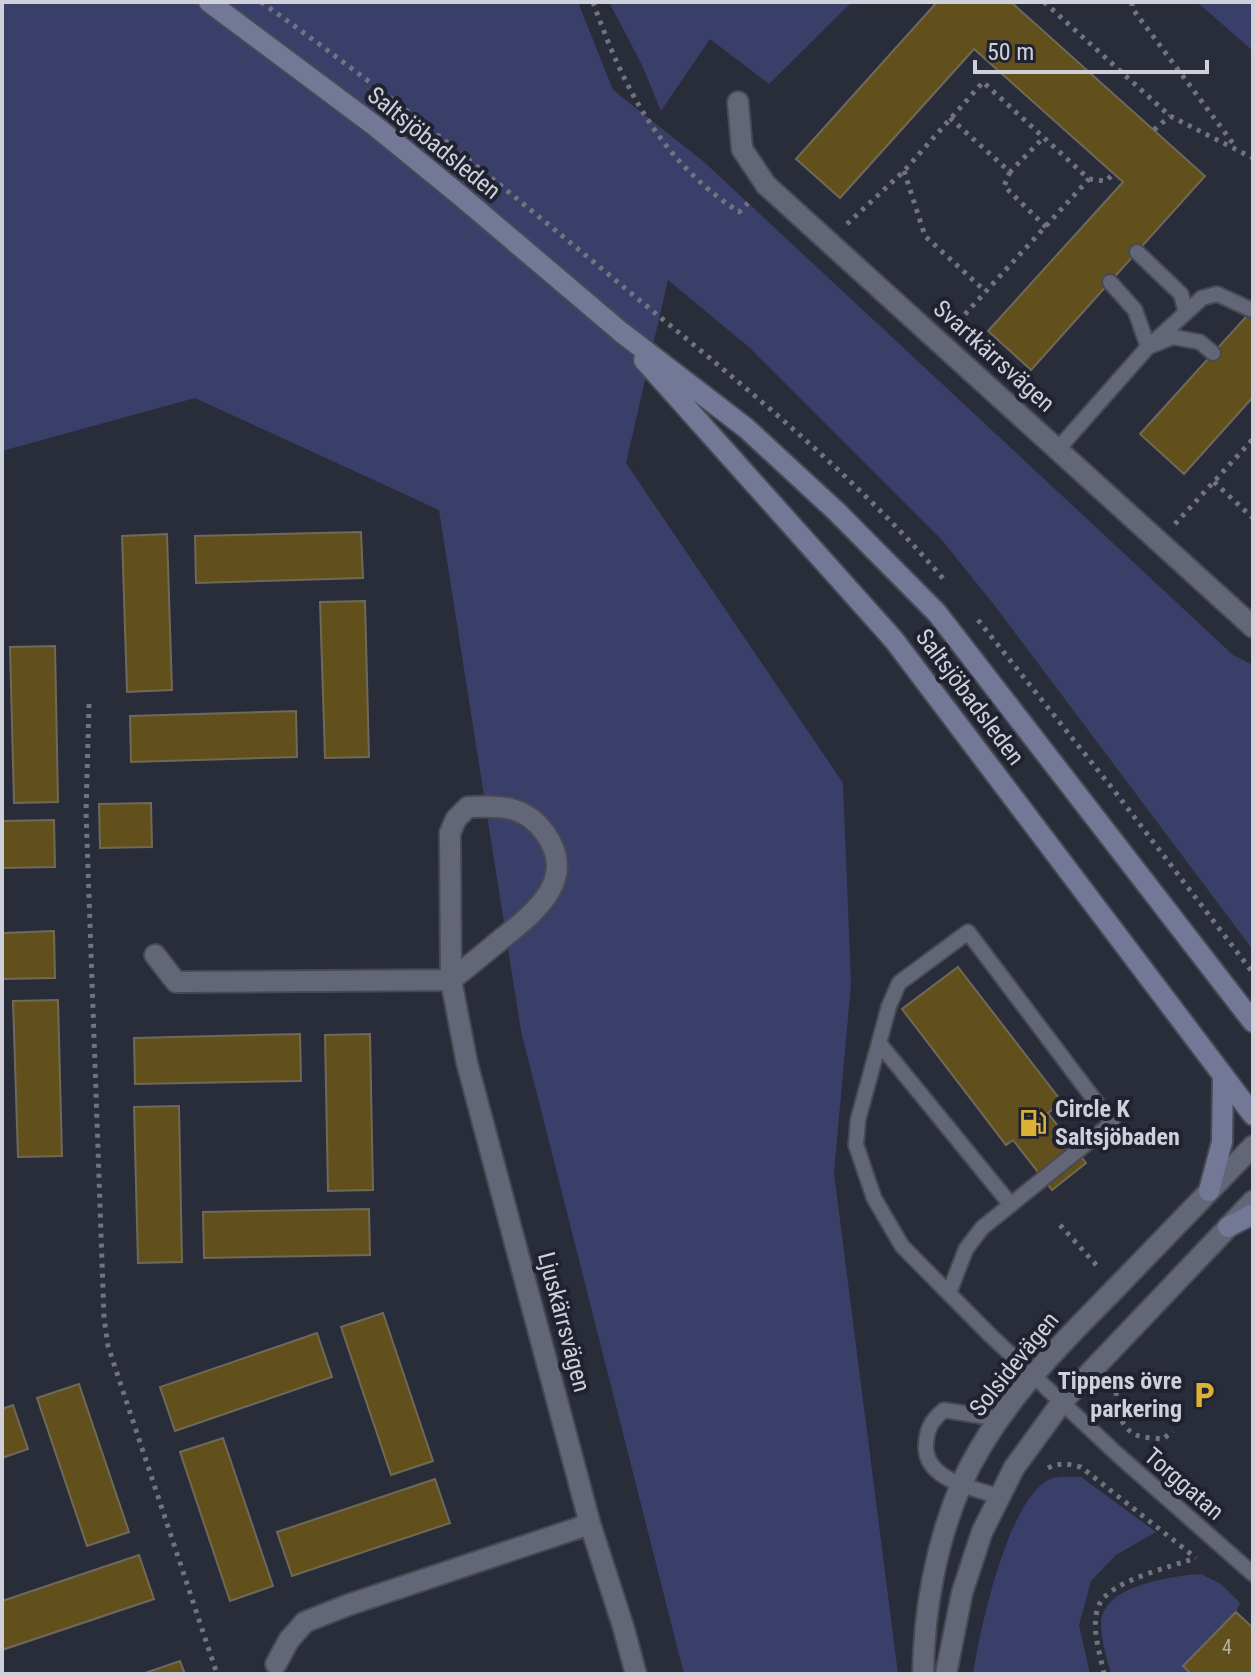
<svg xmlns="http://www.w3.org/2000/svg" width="1255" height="1676" viewBox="0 0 1255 1676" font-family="'Roboto Condensed',sans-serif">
<rect width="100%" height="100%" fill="#292c39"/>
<path fill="#3a3f6a" d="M2 2H578L613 90 703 161 1233 655 1253 665V950L995 606 941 539 750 348 668 280 626 463 843 783 851 984 834 1173 898 1674H684L521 1031 439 510 195 398 2 451Z
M609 2H852L769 84 710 39 661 111 642 65Z
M1197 2H1253V51Z
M1081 1477 1156 1532 1116 1555 1091 1581 1079 1625 1090 1674H973C980 1630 1007 1500 1050 1479 1058 1476 1073 1477 1081 1477Z
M1201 1574 1221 1584 1240 1603 1236 1612 1183 1666 1191 1674H1111C1107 1659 1101 1640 1101 1624 1102 1585 1172 1576 1201 1574Z"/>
<path fill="#62501c" stroke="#6f6959" stroke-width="2" d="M937 2H1011L1205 176 1031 370 988 331 1123 182 974 49 840 198 796 159Z
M1253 309V397L1184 474 1140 434Z
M361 532 363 578 196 583 195 536Z
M167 534 172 690 127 692 122 536Z
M365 601 369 757 325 758 320 602Z
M55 646 58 802 14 803 10 647Z
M296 711 297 757 131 762 130 716Z
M151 803 152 847 100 848 99 804Z
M54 820 55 867 2 868V821Z
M54 931 55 978 2 979V933Z
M958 967 1062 1102 1048 1113 1086 1163 1052 1190 1013 1140 1006 1145 902 1009Z
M58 1000 62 1156 18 1157 13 1001Z
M300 1034 301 1081 135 1084 134 1038Z
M370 1034 373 1190 328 1191 325 1035Z
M179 1106 182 1262 138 1263 134 1107Z
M369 1209 370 1255 204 1258 203 1212Z
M383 1313 433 1461 391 1475 341 1327Z
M317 1333 332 1377 175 1431 160 1387Z
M79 1384 129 1532 87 1546 37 1398Z
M13 1405 28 1449 2 1458V1409Z
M223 1438 273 1586 230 1601 180 1452Z
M435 1479 450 1523 292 1576 277 1532Z
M139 1555 154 1599 2 1650V1601Z
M1236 1612 1253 1628V1674H1191L1183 1666Z
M180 1661 185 1674H142Z"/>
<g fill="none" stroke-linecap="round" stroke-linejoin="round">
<g stroke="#474954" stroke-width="18">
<path id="lane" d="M1137 252 1181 294 1186 313
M1110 282 1135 310 1148 347
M1156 340 1202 298 1217 294 1252 310
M1058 449 1148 347 1173 337 1200 342 1213 353
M879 1043 1011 1205
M949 1293 966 1249 982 1228 1112 1123 968 932 899 983 889 1006 858 1120 856 1145 874 1198 902 1246 990 1335 1117 1454 1253 1574
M998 1496C972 1488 923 1479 926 1444 927 1428 932 1420 944 1410L999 1419"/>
</g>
<g stroke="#474954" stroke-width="24">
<path id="street" d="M738 102 742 149 766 185 1253 627
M155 955 176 982 451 980
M451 980C469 966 486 952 504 937 538 910 577 878 545 833 524 804 499 806 468 807L456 819 450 833 451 980 467 1063 590 1524 623 1626 636 1674
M276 1664 289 1640 305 1622 348 1605 590 1524
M923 1674C924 1611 936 1543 961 1485 995 1408 1057 1348 1114 1290 1160 1242 1207 1194 1253 1146
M946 1674 962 1593 982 1532 1014 1468 1062 1402 1253 1201"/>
</g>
<g stroke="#474954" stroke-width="24">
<path id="secondary" d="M209 2 375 126 462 197 621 332 746 428 836 511 937 613 1253 1022
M644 360 894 640 1253 1115
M1209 1191 1222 1142 1223 1075
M1228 1227 1253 1214"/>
</g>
<path stroke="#71747f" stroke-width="5" stroke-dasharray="4 6" stroke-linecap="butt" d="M261 2C392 95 515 196 638 299 745 387 856 476 946 582
M593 2C624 89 660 160 739 212L748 203
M1044 2 1170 116 1253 158
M1132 2V8L1235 146
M950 118 1010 172 1043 138
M1154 130 1170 116
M904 171 925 236 985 291
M1010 172 1004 186 1046 227
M1089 179 1106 181 1113 174
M847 224 904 171 983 82 1089 179 956 324
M1214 482 1253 518
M1175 524 1253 439
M978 620 1116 793 1253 973
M89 704 86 812 104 1318 108 1346 217 1674
M1060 1225 1100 1269
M1118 1382C1113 1399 1118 1427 1136 1435 1144 1438 1155 1438 1163 1439L1173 1431
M1048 1468C1059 1462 1069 1464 1081 1467L1196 1558
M1104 1674C1100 1653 1090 1626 1099 1605 1109 1581 1171 1567 1195 1558"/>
<use href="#lane" stroke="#636676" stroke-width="14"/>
<use href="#street" stroke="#636676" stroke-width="20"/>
<use href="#secondary" stroke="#737897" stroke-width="20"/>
</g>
<defs>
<g id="fuel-bare" transform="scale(2.16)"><path d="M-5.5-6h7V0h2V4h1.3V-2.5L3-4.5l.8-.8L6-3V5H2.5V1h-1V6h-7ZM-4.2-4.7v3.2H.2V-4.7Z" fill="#dbb233" stroke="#20222f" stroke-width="2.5" paint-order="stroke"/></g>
<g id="parking-bare" transform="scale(2.16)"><path d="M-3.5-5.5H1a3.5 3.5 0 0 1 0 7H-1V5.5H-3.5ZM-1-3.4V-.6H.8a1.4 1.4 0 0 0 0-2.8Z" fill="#dbb233" stroke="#20222f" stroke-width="2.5" paint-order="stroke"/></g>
</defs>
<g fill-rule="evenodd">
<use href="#fuel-bare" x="1033" y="1123"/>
<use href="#parking-bare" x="1204" y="1395"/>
</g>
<g text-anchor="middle" stroke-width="8" stroke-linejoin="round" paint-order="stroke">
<g font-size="20" fill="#b4b1aa">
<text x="1227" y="1654">4</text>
</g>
<g font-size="24" fill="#cfd1da" stroke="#20222f">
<text transform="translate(434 143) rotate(39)" y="8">Saltsjöbadsleden</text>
<text transform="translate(994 356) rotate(42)" y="8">Svartkärrsvägen</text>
<text transform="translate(970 697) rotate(53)" y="8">Saltsjöbadsleden</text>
<text transform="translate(564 1322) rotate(75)" y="8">Ljuskärrsvägen</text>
<text transform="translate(1014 1364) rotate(-51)" y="8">Solsidevägen</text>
<text transform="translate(1184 1484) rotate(41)" y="8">Torggatan</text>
</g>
<g font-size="24" font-weight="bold" fill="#cfd1da" stroke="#20222f" text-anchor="start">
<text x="1055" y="1117">Circle K<tspan x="1055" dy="28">Saltsjöbaden</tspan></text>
<text x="1182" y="1389" text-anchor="end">Tippens övre<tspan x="1182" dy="28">parkering</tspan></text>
</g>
</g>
<rect width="1255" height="1676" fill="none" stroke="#cfd1da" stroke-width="8"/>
<path d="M975 60v12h232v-12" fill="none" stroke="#cfd1da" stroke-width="4"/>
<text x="987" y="60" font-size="24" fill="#cfd1da" stroke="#20222f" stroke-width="6" paint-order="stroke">50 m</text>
</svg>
